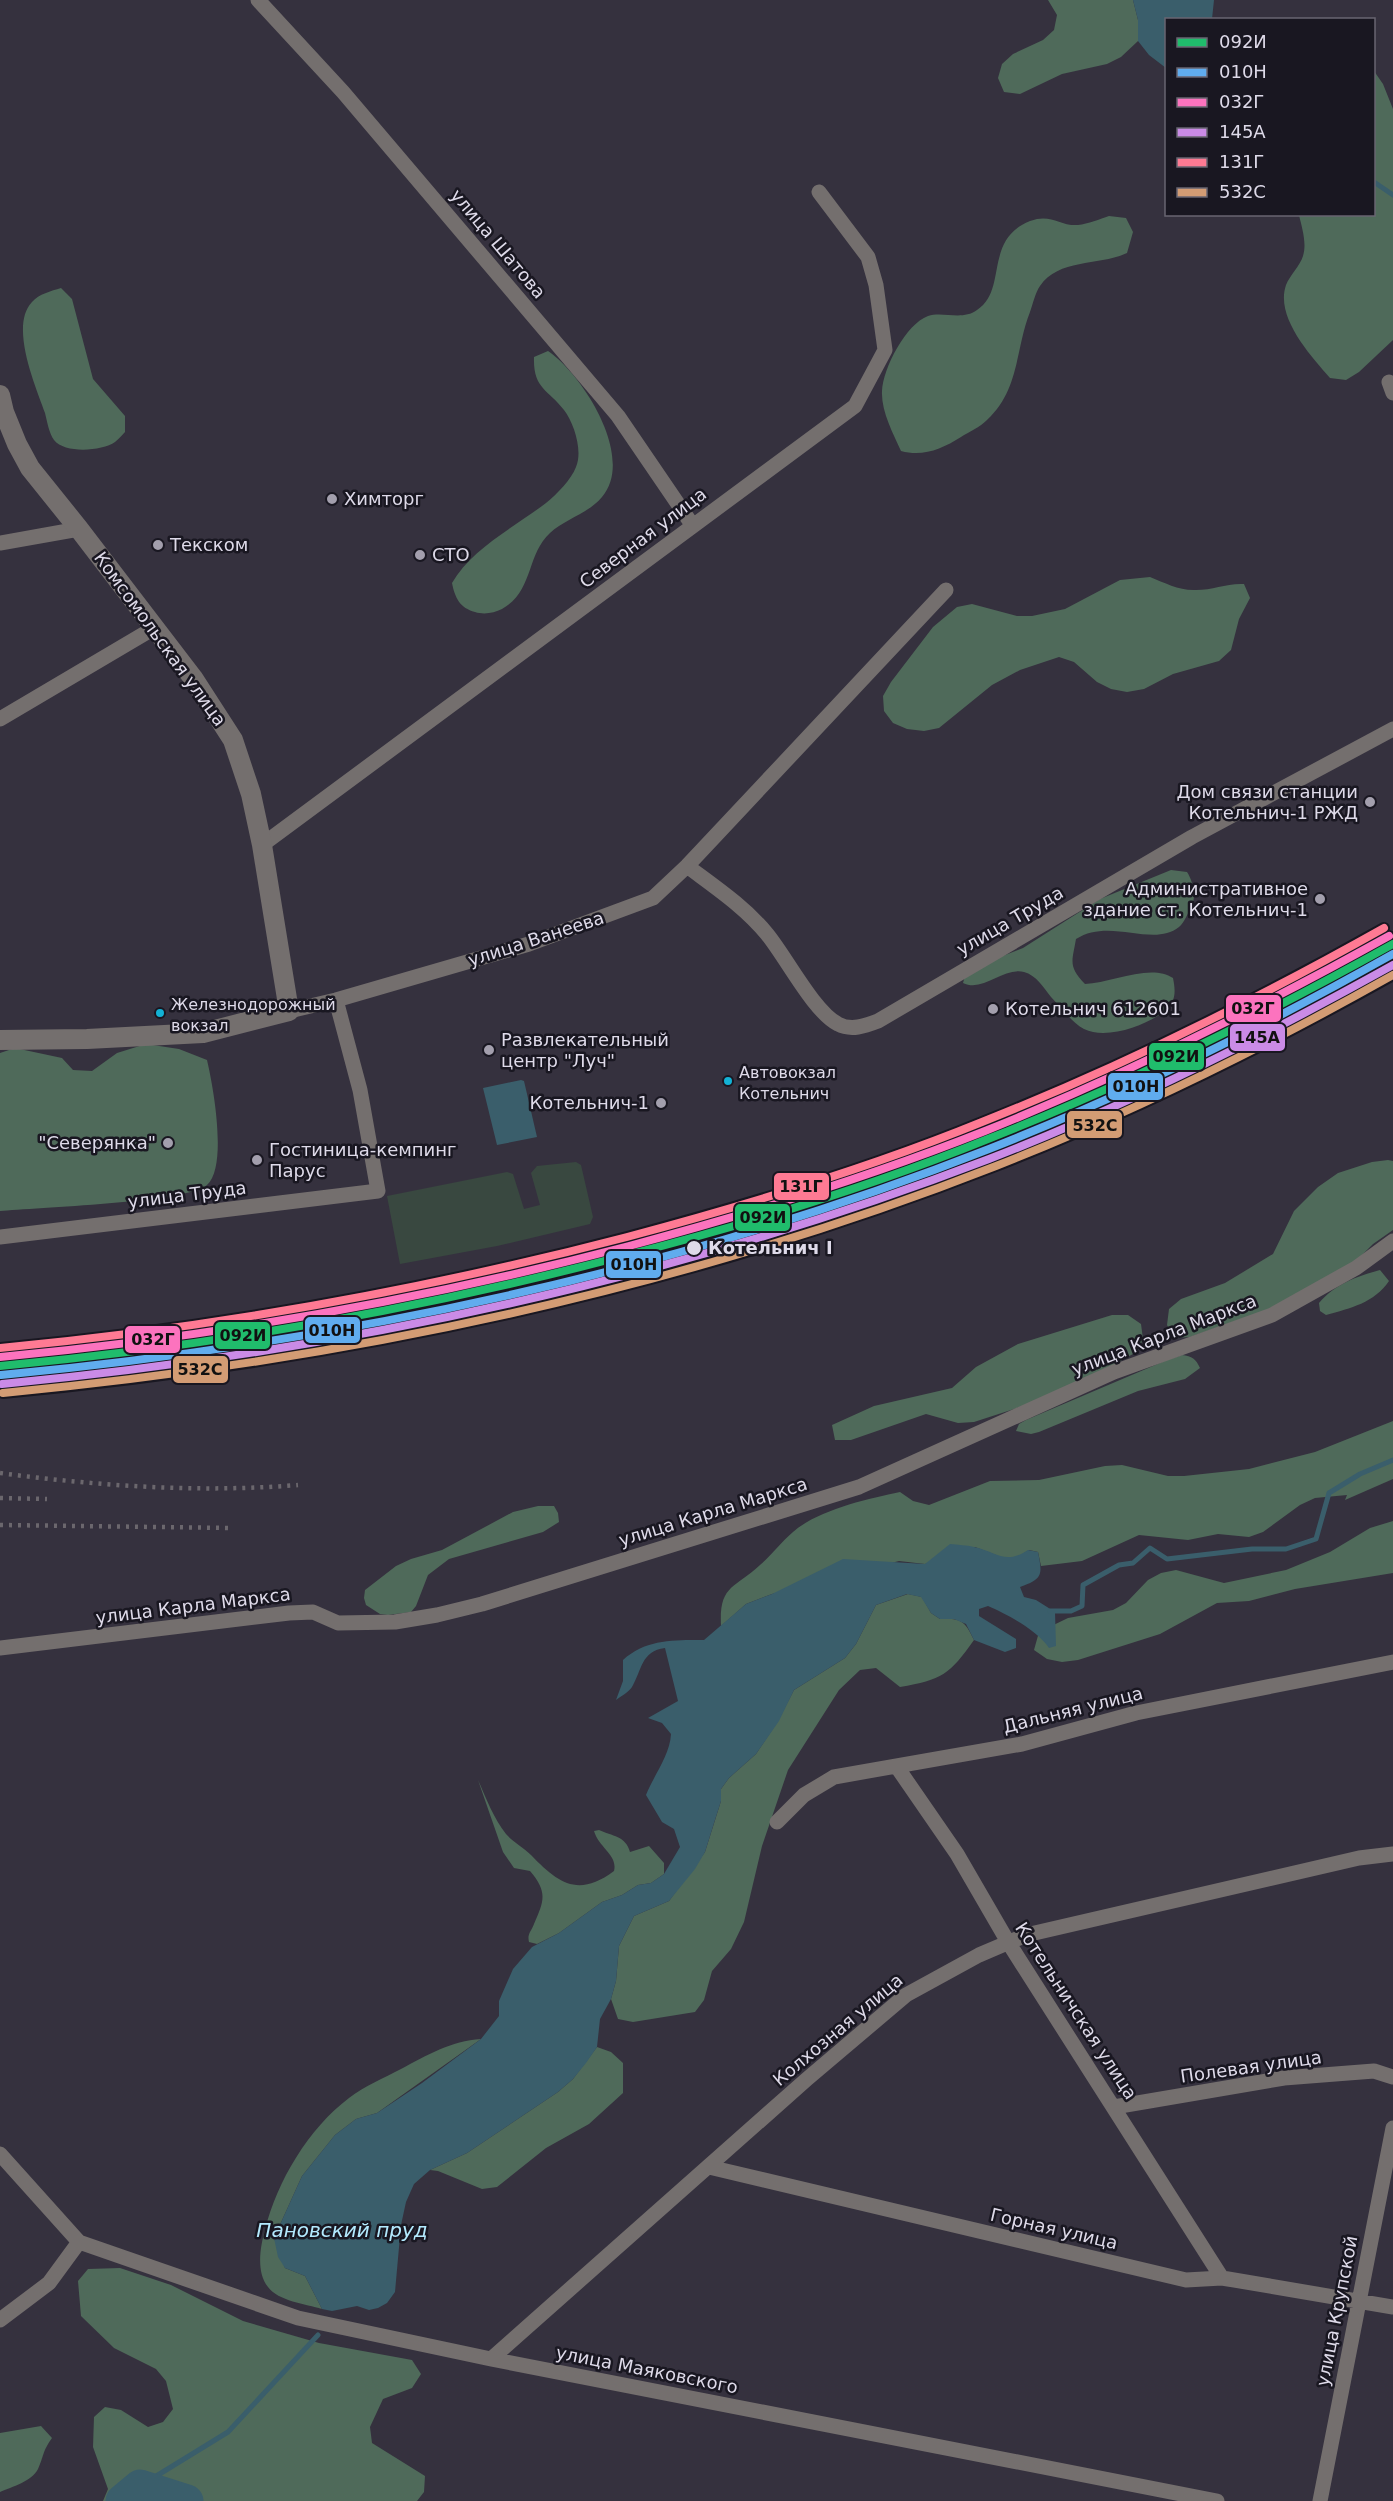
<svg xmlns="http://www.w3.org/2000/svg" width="1393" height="2501" viewBox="0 0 1393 2501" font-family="'DejaVu Sans',sans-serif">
<rect width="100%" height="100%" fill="#35313e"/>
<path fill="#394840" d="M576 1162 581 1165 593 1217 590 1224 497 1246 400 1264 387 1196 507 1172 513 1174 524 1209 540 1205 531 1173 537 1166Z"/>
<path fill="#4f6a5a" d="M1048 0H1133L1138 20V41L1121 57 1107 64 1062 74 1020 94 1004 92 998 78 1002 64 1013 54 1043 40 1054 30 1057 15Z
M1374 71 1383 84 1393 109V340L1359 372 1346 380 1330 378C1310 355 1275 317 1286 285 1290 275 1300 266 1303 256 1307 243 1302 228 1299 215L1374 214Z
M1109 216 1126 218 1133 232 1127 253C1100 266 1059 258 1040 286 1035 293 1033 304 1030 312 1015 350 1020 389 987 420 980 427 969 432 961 437 942 449 923 457 901 451 893 433 881 411 882 391 883 368 906 324 928 316 943 311 962 321 977 310 1008 290 983 240 1030 221 1051 213 1059 226 1078 225 1088 224 1100 219 1109 216Z
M61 288 72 299 93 379 125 416V432C122 435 119 439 115 442 102 451 65 454 54 440 49 433 47 421 45 413 36 387 9 326 32 302 39 294 51 291 61 288Z
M548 351C582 374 636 457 602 497 589 513 565 519 550 533 526 555 534 591 502 609 494 613 484 615 475 612 460 608 455 598 452 583 471 549 516 526 546 503 557 494 571 480 576 467 583 451 574 423 564 410 548 389 533 389 534 357Z
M1150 577C1165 583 1180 591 1196 590 1213 590 1227 583 1244 584L1250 598 1239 619 1231 650 1219 661 1173 674 1144 689 1127 692 1111 689 1097 682 1074 662 1059 657 1020 670 992 685 939 728 924 731 907 729 893 723 884 711 883 696 891 682 933 627 957 607 972 604 1017 616H1032L1065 609 1120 580Z
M1171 870 1187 872C1193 881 1197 898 1191 907 1188 913 1184 923 1179 927 1153 948 1110 917 1076 939 1072 962 1068 966 1085 984 1111 983 1151 963 1173 978 1176 993 1176 1003 1162 1013 1144 1026 1106 1040 1084 1029 1071 1022 1061 1007 1051 997 1044 988 1036 975 1024 972 1003 967 983 993 963 983L965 976 977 966 1023 948 1100 899Z
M146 1044 179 1049 207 1060C213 1085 228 1167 207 1185 189 1202 33 1208 0 1211V1053L15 1048 62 1058 73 1070 92 1071 117 1053Z
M1388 1160 1393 1161V1230L1373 1244 1351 1266 1267 1310 1190 1337 1174 1338 1167 1325 1169 1309 1181 1299 1225 1283 1273 1254 1294 1211 1318 1187 1338 1173 1372 1162Z
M1380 1270 1389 1281C1374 1303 1351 1308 1326 1315L1320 1311 1319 1303C1334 1285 1357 1276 1380 1270Z
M1112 1315H1128L1141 1324 1143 1339 1138 1351 1069 1391 974 1422 958 1423 926 1414 851 1440H835L832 1425 874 1406 952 1388 976 1367 1018 1344Z
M1182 1355C1192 1356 1196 1359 1200 1368L1185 1379 1138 1391 1039 1432 1031 1434 1016 1431 1019 1424 1026 1420 1167 1360Z
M1393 1421V1479L1345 1500 1347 1495 1315 1498 1300 1505 1263 1532 1249 1537 1218 1534 1188 1540 1139 1535 1082 1561 1041 1566 1038 1552 1029 1550 1018 1557H1001L975 1547 925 1564 899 1561 772 1594 746 1604 721 1626C719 1585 734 1589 760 1565 772 1555 781 1542 793 1532 818 1510 867 1499 900 1492L913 1501 929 1505 990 1481 1039 1480 1105 1466 1122 1465 1168 1476H1184L1249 1469 1315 1452Z
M538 1506H554L558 1513 559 1522 543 1532 449 1559 428 1575 416 1606 411 1612 388 1615 380 1614 366 1605 364 1598 365 1590 396 1566 411 1559 442 1550 513 1512Z
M1393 1521V1573L1295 1589 1249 1601 1217 1603 1160 1634 1078 1660 1062 1662 1047 1659 1034 1650 1039 1632 1068 1618 1113 1610 1126 1603 1148 1580 1161 1573 1176 1570 1224 1583 1286 1570 1330 1552 1370 1528Z
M908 1594 922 1597 931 1613 940 1619C961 1618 965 1621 974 1640 950 1674 942 1680 900 1687L876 1668 860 1670 839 1690 788 1770 762 1846 744 1922 731 1949 712 1971 704 2000 695 2012 633 2022 618 2019 611 1999 616 1981 619 1946 634 1916 669 1901 705 1852 721 1801V1789L729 1778 756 1754 778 1721 794 1690 845 1658 856 1644 876 1605Z
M478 1780C486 1798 494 1819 506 1834 513 1842 523 1847 531 1855 558 1883 578 1898 614 1871 618 1855 599 1848 594 1831L599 1830C612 1836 626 1836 630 1852L649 1846 664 1863V1874L651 1883 638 1885 622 1895 602 1902 559 1933 537 1944 529 1942C527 1934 531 1932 534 1924 544 1901 548 1892 530 1871L514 1868 503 1852Z
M481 2039 377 2113 356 2119 335 2135 302 2176 274 2238 285 2268 305 2276 322 2309C306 2304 278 2301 268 2287 256 2272 260 2247 265 2230 277 2181 309 2128 349 2098 364 2086 384 2078 401 2069 427 2055 451 2041 481 2039Z
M597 2047 611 2052 623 2063V2093L589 2124 546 2148 497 2187 482 2189 438 2171 430 2170 467 2153 558 2092 573 2079Z
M120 2268 171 2285 243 2321 319 2343 412 2360 421 2374 412 2388 383 2399 370 2427 372 2443 425 2476 424 2492 417 2501H103L108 2489 93 2447 94 2417 105 2407 121 2410 148 2427 163 2422 173 2409 166 2381 156 2369 114 2348 81 2316 78 2281 88 2269Z
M41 2426 52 2438C42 2452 44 2456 38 2469 32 2481 12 2487 0 2492V2433Z"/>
<path fill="#3a5e6b" d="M1133 0H1214L1212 19 1166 20V68L1149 55 1138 41V20Z
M521 1080 524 1081 537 1137 497 1145 483 1088Z
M950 1544C958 1545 967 1545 974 1547 997 1552 1005 1565 1028 1550L1038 1552C1043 1576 1042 1579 1020 1587L1024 1597 1036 1600 1055 1612 1056 1646 1049 1648C1038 1631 1007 1614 988 1606L979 1609V1616L1016 1639V1648L1005 1652 974 1640 966 1624 954 1619H940L931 1613 921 1597 907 1594 876 1605 856 1644 845 1658 794 1690 779 1721 756 1754 729 1778 721 1789V1801L714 1823 705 1852 695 1869 669 1901 634 1916 619 1946 616 1981 611 1999 600 2019 597 2047 586 2063 573 2079 558 2092 467 2153 430 2170 414 2184 406 2202 401 2225 395 2292 387 2303 378 2308 369 2310 357 2306 332 2311 322 2309 305 2276 285 2268 278 2257 274 2238 302 2176 335 2135 356 2119 377 2113 422 2083 481 2039 499 2016V2001L513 1969 532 1947 559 1933 602 1902 622 1895 638 1885 651 1883 664 1874 680 1847 674 1829 662 1822 646 1795C654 1775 670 1755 671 1734L662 1723 648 1718 678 1701 665 1648C641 1651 642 1670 632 1687 629 1692 621 1696 616 1700L623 1681V1660C646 1639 674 1640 704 1640L746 1604 772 1594 843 1559 925 1564Z"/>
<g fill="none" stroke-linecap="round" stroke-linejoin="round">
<path stroke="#3a5e6b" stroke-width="5" d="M1374 182 1393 195
M1050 1611H1071L1082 1606 1083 1585 1119 1565 1133 1563 1150 1548 1167 1559 1252 1549H1286L1316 1539 1329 1493 1360 1474 1393 1460
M140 2486 228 2432 318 2335"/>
<path stroke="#3a5e6b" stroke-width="33" d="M122 2501 140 2486 187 2501"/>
<path stroke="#746f6e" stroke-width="15" d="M258 0 343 92 618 416 693 526
M1389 382 1393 393
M0 543 79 529
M0 719 154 628
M262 845 855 406 885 350 876 285 868 257 819 192
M687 866C715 887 745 907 767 934 786 957 814 1012 838 1024 851 1031 865 1026 878 1021L1192 837 1393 729
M289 1011 336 1000 529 944 653 898 687 866 946 590
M0 1237 378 1191 360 1090 336 1000
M0 1648 289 1613 313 1612 338 1623 395 1622 437 1615 482 1604 859 1487 1114 1372 1272 1315 1356 1268 1393 1241
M897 1767 957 1854 1008 1942 1222 2278
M777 1822 804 1795 834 1777 1022 1744 1136 1713 1393 1662
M1114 2107 1284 2078 1374 2071 1393 2077
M0 2154 79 2242 298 2318 491 2359 1217 2501
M709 2167 1186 2280 1222 2278 1393 2307
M0 2320 49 2283 79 2242
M491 2359 807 2079 906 1995 979 1955 1026 1935 1359 1858 1393 1854
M1320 2501 1393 2128"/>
<path stroke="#746f6e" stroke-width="20" d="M0 395 4 412 17 444 30 468 79 529 193 678 233 740 251 794 262 845 289 1011 203 1033 87 1039 0 1040"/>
<path stroke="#6b676d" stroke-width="4.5" stroke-dasharray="3 6" stroke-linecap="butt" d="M0 1473C99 1486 198 1493 298 1485
M0 1498 47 1499
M0 1525 233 1528"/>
<g stroke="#191721" stroke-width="12">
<path id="rail-1" d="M0 1366C214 1346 423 1309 631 1254 752 1223 872 1186 988 1139 1128 1084 1262 1017 1393 944"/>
</g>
<g stroke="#191721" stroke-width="12">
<path id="rail-2" d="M1 1375C337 1343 674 1273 989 1149 1128 1094 1262 1028 1393 954"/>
</g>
<g stroke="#191721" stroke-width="12">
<path id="rail-3" d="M0 1357C213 1337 422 1300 629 1246 749 1214 869 1177 985 1131 1124 1075 1258 1009 1389 936"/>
</g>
<g stroke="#191721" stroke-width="12">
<path id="rail-4" d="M2 1384C338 1352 673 1280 989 1159 1128 1105 1262 1038 1393 965"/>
</g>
<g stroke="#191721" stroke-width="12">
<path id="rail-5" d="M0 1348C212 1328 420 1291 627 1237 747 1205 867 1169 982 1122 1121 1067 1254 1001 1384 928"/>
</g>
<g stroke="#191721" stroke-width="12">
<path id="rail-6" d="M3 1393C340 1361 680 1290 996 1166 1133 1112 1265 1047 1393 975"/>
</g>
<use href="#rail-1" stroke="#20bc6c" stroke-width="8"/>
<use href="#rail-2" stroke="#60acee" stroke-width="8"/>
<use href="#rail-3" stroke="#fc73be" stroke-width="8"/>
<use href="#rail-4" stroke="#ca8be6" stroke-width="8"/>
<use href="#rail-5" stroke="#fe7a93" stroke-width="8"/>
<use href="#rail-6" stroke="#d39c74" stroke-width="8"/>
</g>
<g fill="#a39fad" stroke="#191721" stroke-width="2">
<circle cx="332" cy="499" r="6"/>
<circle cx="158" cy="545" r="6"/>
<circle cx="420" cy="555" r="6"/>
<circle cx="1370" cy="802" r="6"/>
<circle cx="1320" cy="899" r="6"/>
<circle cx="993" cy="1009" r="6"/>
<circle cx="489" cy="1050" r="6"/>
<circle cx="661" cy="1103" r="6"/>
<circle cx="168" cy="1143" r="6"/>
<circle cx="257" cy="1160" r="6"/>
</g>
<g fill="#13b2d5" stroke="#191721" stroke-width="2">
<circle cx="160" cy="1013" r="5"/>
<circle cx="728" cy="1081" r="5"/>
</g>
<circle fill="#dedae9" stroke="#191721" stroke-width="2" cx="694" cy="1248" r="8"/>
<g text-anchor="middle" stroke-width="5" stroke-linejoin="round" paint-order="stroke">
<g font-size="16" fill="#dedae9" stroke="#191721" text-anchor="start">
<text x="171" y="1010">Железнодорожный<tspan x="171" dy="21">вокзал</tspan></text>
<text x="739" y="1078">Автовокзал<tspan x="739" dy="21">Котельнич</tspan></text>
</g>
<g font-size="18" fill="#dedae9" stroke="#191721">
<text transform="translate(498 244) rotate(50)" y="6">улица Шатова</text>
<text transform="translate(643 538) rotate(-37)" y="6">Северная улица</text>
<text transform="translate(160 639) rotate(54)" y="6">Комсомольская улица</text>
<text transform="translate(1010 921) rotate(-30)" y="6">улица Труда</text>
<text transform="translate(536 939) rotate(-18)" y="6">улица Ванеева</text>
<text transform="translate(187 1195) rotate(-7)" y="6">улица Труда</text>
<text transform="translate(1164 1335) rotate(-21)" y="6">улица Карла Маркса</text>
<text transform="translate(713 1512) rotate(-17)" y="6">улица Карла Маркса</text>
<text transform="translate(193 1606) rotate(-7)" y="6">улица Карла Маркса</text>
<text transform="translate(1073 1710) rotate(-14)" y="6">Дальняя улица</text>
<text transform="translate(1076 2011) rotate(57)" y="6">Котельничская улица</text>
<text transform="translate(838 2030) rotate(-40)" y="6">Колхозная улица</text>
<text transform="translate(1251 2067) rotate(-8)" y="6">Полевая улица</text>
<text transform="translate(1054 2229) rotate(13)" y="6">Горная улица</text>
<text transform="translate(1337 2311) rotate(-79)" y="6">улица Крупской</text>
<text transform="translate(647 2370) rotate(11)" y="6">улица Маяковского</text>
</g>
<g font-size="18" fill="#dedae9" stroke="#191721" text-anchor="start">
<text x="344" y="505">Химторг</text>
<text x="170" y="551">Текском</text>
<text x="432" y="561">СТО</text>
<text x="1358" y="798" text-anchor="end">Дом связи станции<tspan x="1358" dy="21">Котельнич-1 РЖД</tspan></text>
<text x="1308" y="895" text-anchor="end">Административное<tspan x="1308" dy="21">здание ст. Котельнич-1</tspan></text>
<text x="1005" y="1015">Котельнич 612601</text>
<text x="501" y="1046">Развлекательный<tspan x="501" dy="21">центр "Луч"</tspan></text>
<text x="649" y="1109" text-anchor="end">Котельнич-1</text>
<text x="156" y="1149" text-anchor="end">"Северянка"</text>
<text x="269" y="1156">Гостиница-кемпинг<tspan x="269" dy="21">Парус</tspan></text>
</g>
<g font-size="18" font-weight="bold" fill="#dedae9" stroke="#191721" text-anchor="start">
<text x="708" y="1254">Котельнич I</text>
</g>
<g font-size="20" font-style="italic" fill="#b3eafe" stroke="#191721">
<text x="342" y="2237">Пановский пруд</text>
</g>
</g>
<g stroke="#191721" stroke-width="2">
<rect x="1225" y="994" width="57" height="29" rx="6" fill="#fc73be"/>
<rect x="1229" y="1023" width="57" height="29" rx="6" fill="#ca8be6"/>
<rect x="1148" y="1042" width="57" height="29" rx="6" fill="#20bc6c"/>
<rect x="1107" y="1072" width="57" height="29" rx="6" fill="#60acee"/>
<rect x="1066" y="1110" width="57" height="29" rx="6" fill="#d39c74"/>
<rect x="773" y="1172" width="57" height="29" rx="6" fill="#fe7a93"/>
<rect x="734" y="1203" width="57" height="29" rx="6" fill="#20bc6c"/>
<rect x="605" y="1250" width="57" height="29" rx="6" fill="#60acee"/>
<rect x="304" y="1316" width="57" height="28" rx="6" fill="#60acee"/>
<rect x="214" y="1321" width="57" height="29" rx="6" fill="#20bc6c"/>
<rect x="124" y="1325" width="57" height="29" rx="6" fill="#fc73be"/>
<rect x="172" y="1355" width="57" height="29" rx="6" fill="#d39c74"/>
</g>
<g font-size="16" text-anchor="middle" font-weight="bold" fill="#111">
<text x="1253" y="1014">032Г</text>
<text x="1257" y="1043">145А</text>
<text x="1176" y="1062">092И</text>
<text x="1136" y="1092">010Н</text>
<text x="1095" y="1131">532С</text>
<text x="801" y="1192">131Г</text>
<text x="763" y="1223">092И</text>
<text x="634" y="1270">010Н</text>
<text x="332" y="1336">010Н</text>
<text x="243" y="1341">092И</text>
<text x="153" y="1345">032Г</text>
<text x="200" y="1375">532С</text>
</g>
<rect x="1165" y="18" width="210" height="198" fill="#191721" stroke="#686571" stroke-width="1.5"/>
<rect x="1177" y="38" width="30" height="9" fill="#20bc6c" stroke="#686571" stroke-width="1.5"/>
<text x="1219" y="48" font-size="18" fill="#dedae9">092И</text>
<rect x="1177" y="68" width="30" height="9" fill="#60acee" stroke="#686571" stroke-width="1.5"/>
<text x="1219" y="78" font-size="18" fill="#dedae9">010Н</text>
<rect x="1177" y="98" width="30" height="9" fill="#fc73be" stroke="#686571" stroke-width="1.5"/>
<text x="1219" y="108" font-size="18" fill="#dedae9">032Г</text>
<rect x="1177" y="128" width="30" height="9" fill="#ca8be6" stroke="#686571" stroke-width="1.5"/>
<text x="1219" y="138" font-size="18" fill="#dedae9">145А</text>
<rect x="1177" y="158" width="30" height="9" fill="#fe7a93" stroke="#686571" stroke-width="1.5"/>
<text x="1219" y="168" font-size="18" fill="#dedae9">131Г</text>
<rect x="1177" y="188" width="30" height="9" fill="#d39c74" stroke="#686571" stroke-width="1.5"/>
<text x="1219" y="198" font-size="18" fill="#dedae9">532С</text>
</svg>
